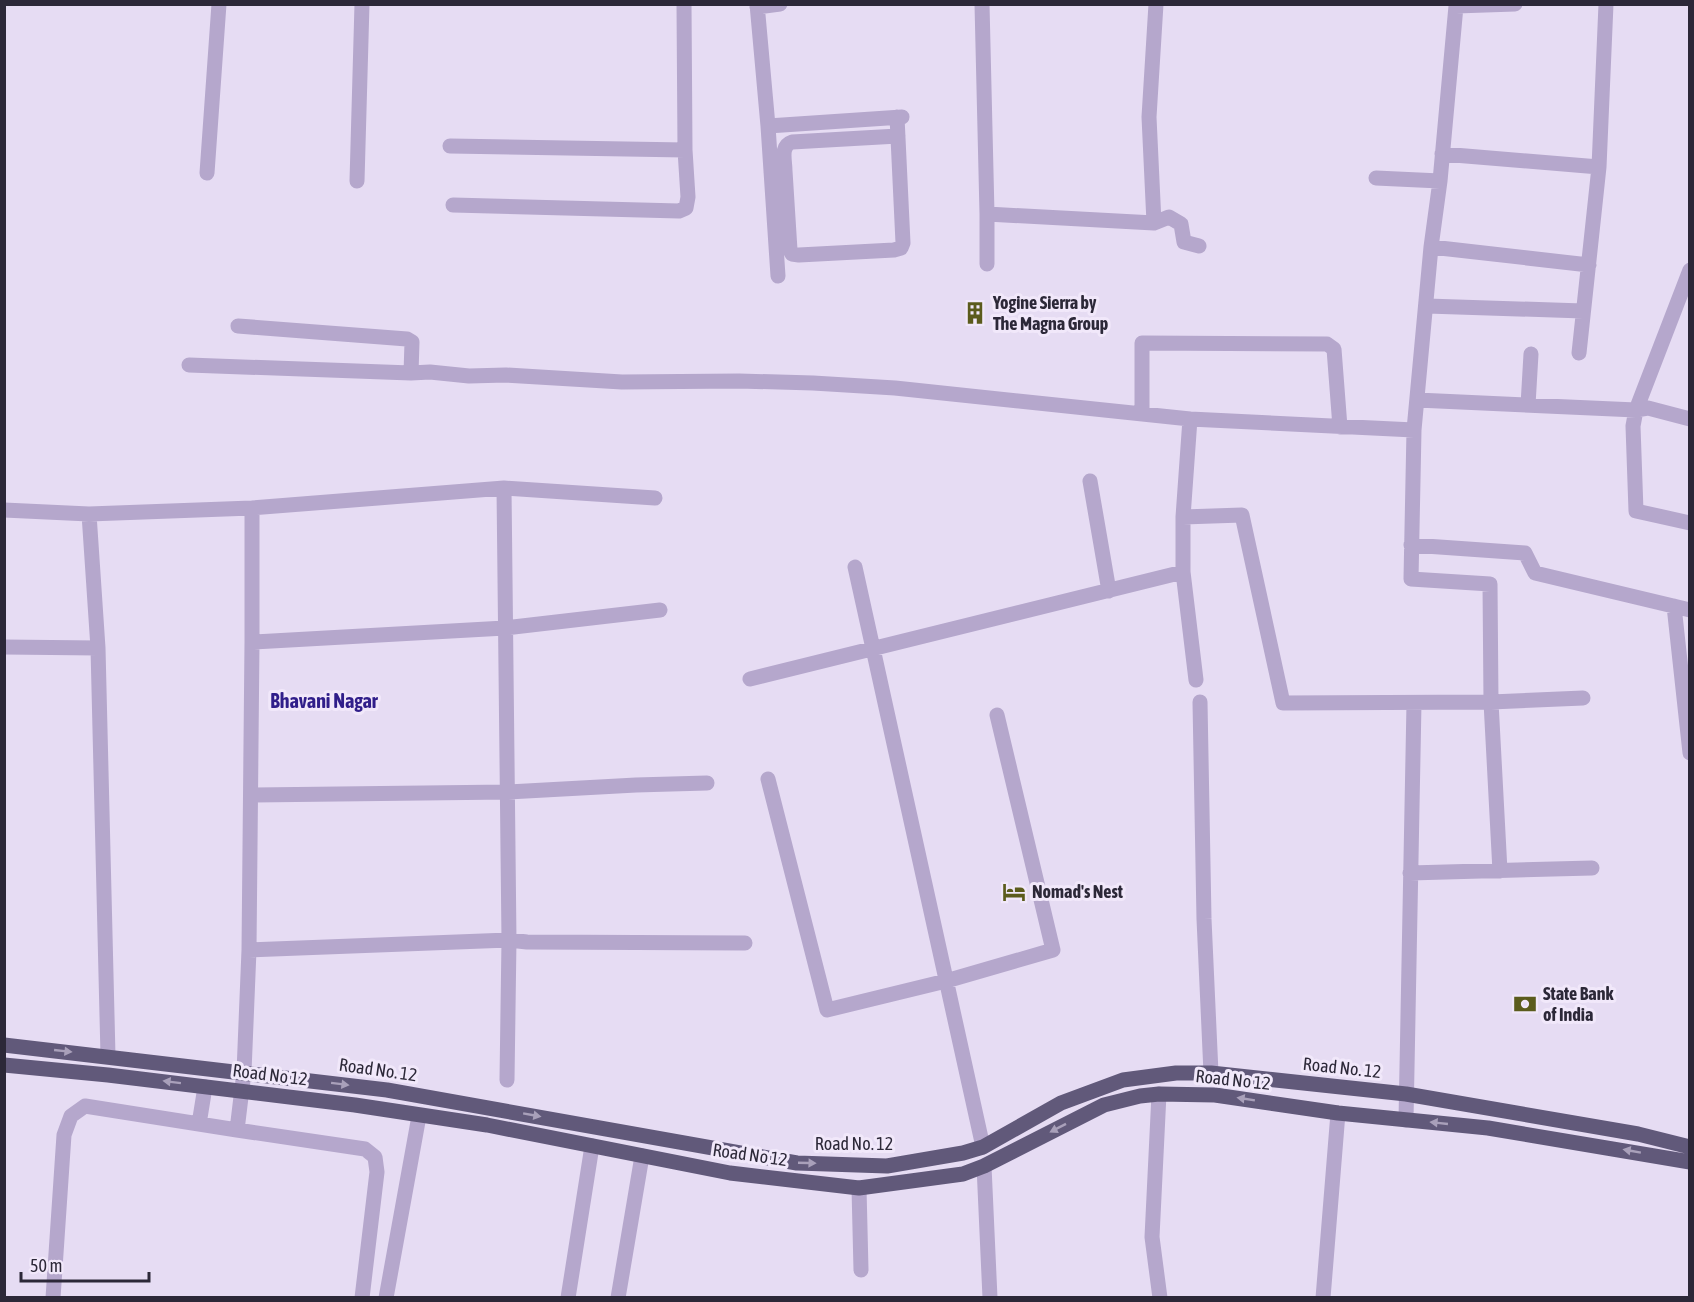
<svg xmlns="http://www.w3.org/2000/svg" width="1694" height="1302" viewBox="0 0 1694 1302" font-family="'Asap Condensed',sans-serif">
<rect width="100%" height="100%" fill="#e6dcf3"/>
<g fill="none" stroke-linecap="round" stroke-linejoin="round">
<path stroke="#b5a7cc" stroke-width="15" d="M757 4 768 126 778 276
M982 4 987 214 1154 223 1149 117 1156 4
M757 7 780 4
M768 126 902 117
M450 146 685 150
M1442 154 1599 167
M785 171C785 160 780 146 792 142L898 136
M771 172 785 171 790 250 792 254 799 255 894 250 901 248 903 243 897 117
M207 173 219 4
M1376 178 1440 181
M357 181 362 4
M453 205 679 211 686 208 688 197 685 150 684 4
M1154 223 1169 217 1181 224 1184 242 1199 246
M1431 247 1589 265
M987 264V214
M1690 270 1636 410 1633 426 1636 511 1690 523
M1427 306 1583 311
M238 326 407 339 412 342 411 373
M1579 353 1599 167 1606 4
M189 365 411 373 430 372 469 376 506 375 622 382 739 381 813 383 895 388 1190 419
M1417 400 1636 410 1648 408 1690 419
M1528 405 1531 354
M1142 414V343L1327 344 1334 349 1340 427
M1090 481 1109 591
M504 488 509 940 507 1080
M252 508V642L249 950 244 1072 237 1130 365 1149 375 1157 377 1172 362 1298
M4 510 89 514 252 508 504 488 655 498
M89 514 98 648 108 1056
M1183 517 1242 515 1283 703 1491 702 1583 698
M1411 545 1525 553 1535 573 1690 610
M855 567 983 1147
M1674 606 1690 753
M252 642 505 628 660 610
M4 647 98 648
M750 679 1183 572
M1196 680 1183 572V517L1190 419 1414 430
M1200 702 1204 919 1211 1073
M768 779 827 1010 946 981 1053 950 997 715
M251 795 508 792 636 785 707 783
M1500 871 1491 702 1490 584 1411 579 1414 430 1431 247 1440 181 1456 6 1515 4
M1410 873 1592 868
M249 950 509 940 527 942 745 943
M1159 1094 1152 1237 1160 1298
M1406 1120 1414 703
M199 1124 205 1087
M984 1166 990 1298
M859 1188 861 1270
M53 1298 64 1135 71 1116 85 1106 237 1130
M386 1298 419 1116
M568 1298 592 1146
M618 1298 642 1156
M1323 1298 1338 1113"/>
<path stroke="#61597a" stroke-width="15" d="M4 1045 387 1090 797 1163 887 1166 963 1153 983 1147 1061 1103 1123 1080 1176 1073H1211L1406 1094 1638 1134 1690 1147
M4 1065 108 1075 355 1105 487 1125 730 1173 859 1188 963 1174 984 1166 1104 1105 1140 1096 1159 1094 1215 1095 1338 1113 1488 1128 1690 1162"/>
</g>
<defs><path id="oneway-solid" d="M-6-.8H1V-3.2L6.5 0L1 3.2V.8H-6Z" transform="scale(1.5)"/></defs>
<g fill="#a9a0ba">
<use href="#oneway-solid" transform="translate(63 1051) rotate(6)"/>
<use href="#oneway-solid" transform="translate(172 1082) rotate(-173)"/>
<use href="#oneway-solid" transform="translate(340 1084) rotate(7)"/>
<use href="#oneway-solid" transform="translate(1246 1099) rotate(-171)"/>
<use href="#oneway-solid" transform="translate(532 1115) rotate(10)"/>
<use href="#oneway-solid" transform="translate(1439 1123) rotate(-174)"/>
<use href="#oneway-solid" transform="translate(1058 1128) rotate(153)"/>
<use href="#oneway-solid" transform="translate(1632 1151) rotate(-170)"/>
<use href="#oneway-solid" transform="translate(807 1163) rotate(2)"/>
</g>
<defs>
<g id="building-bare" transform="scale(1.8)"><path d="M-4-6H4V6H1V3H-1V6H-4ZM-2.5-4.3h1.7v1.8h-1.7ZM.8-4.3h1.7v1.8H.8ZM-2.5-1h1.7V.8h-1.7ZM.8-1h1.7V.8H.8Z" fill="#5b5b1c" stroke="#f1e8fa" stroke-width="2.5" paint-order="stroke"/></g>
<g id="hotel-bare" transform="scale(1.8)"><path d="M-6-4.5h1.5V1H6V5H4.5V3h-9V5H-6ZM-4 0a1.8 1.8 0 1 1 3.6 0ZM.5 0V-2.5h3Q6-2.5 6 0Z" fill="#5b5b1c" stroke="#f1e8fa" stroke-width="2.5" paint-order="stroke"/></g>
<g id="bank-bare" transform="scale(1.8)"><path d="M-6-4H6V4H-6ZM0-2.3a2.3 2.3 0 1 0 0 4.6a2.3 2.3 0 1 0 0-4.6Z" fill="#5b5b1c" stroke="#f1e8fa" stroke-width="2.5" paint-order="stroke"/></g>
</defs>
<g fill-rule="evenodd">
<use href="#building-bare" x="975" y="313"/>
<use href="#hotel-bare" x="1014" y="892"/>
<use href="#bank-bare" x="1525" y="1004"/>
</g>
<g text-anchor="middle" stroke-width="6" stroke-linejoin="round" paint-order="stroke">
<g font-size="18" font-weight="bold" fill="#2c2838" stroke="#f1e8fa" text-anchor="start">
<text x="993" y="309">Yogine Sierra by<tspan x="993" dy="21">The Magna Group</tspan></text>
<text x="1032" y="898">Nomad's Nest</text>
<text x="1543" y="1000">State Bank<tspan x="1543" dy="21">of India</tspan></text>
</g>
<g font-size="18" fill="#2c2838" stroke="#f1e8fa">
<text transform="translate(1342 1068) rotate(6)" y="6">Road No. 12</text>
<text transform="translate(378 1070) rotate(8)" y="6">Road No. 12</text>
<text transform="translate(270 1075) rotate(7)" y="6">Road No 12</text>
<text transform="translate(1233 1080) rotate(6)" y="6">Road No 12</text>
<text x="854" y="1150">Road No. 12</text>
<text transform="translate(750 1155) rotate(8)" y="6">Road No 12</text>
</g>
<g font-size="20" font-weight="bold" fill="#301e8a" stroke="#f1e8fa">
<text x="324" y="708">Bhavani Nagar</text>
</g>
</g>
<rect width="1694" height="1302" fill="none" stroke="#2c2838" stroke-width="12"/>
<path d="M21 1272v9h128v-9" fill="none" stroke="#2c2838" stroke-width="3"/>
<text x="30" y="1272" font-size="18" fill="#2c2838" stroke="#f1e8fa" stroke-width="4.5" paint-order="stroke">50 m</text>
</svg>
